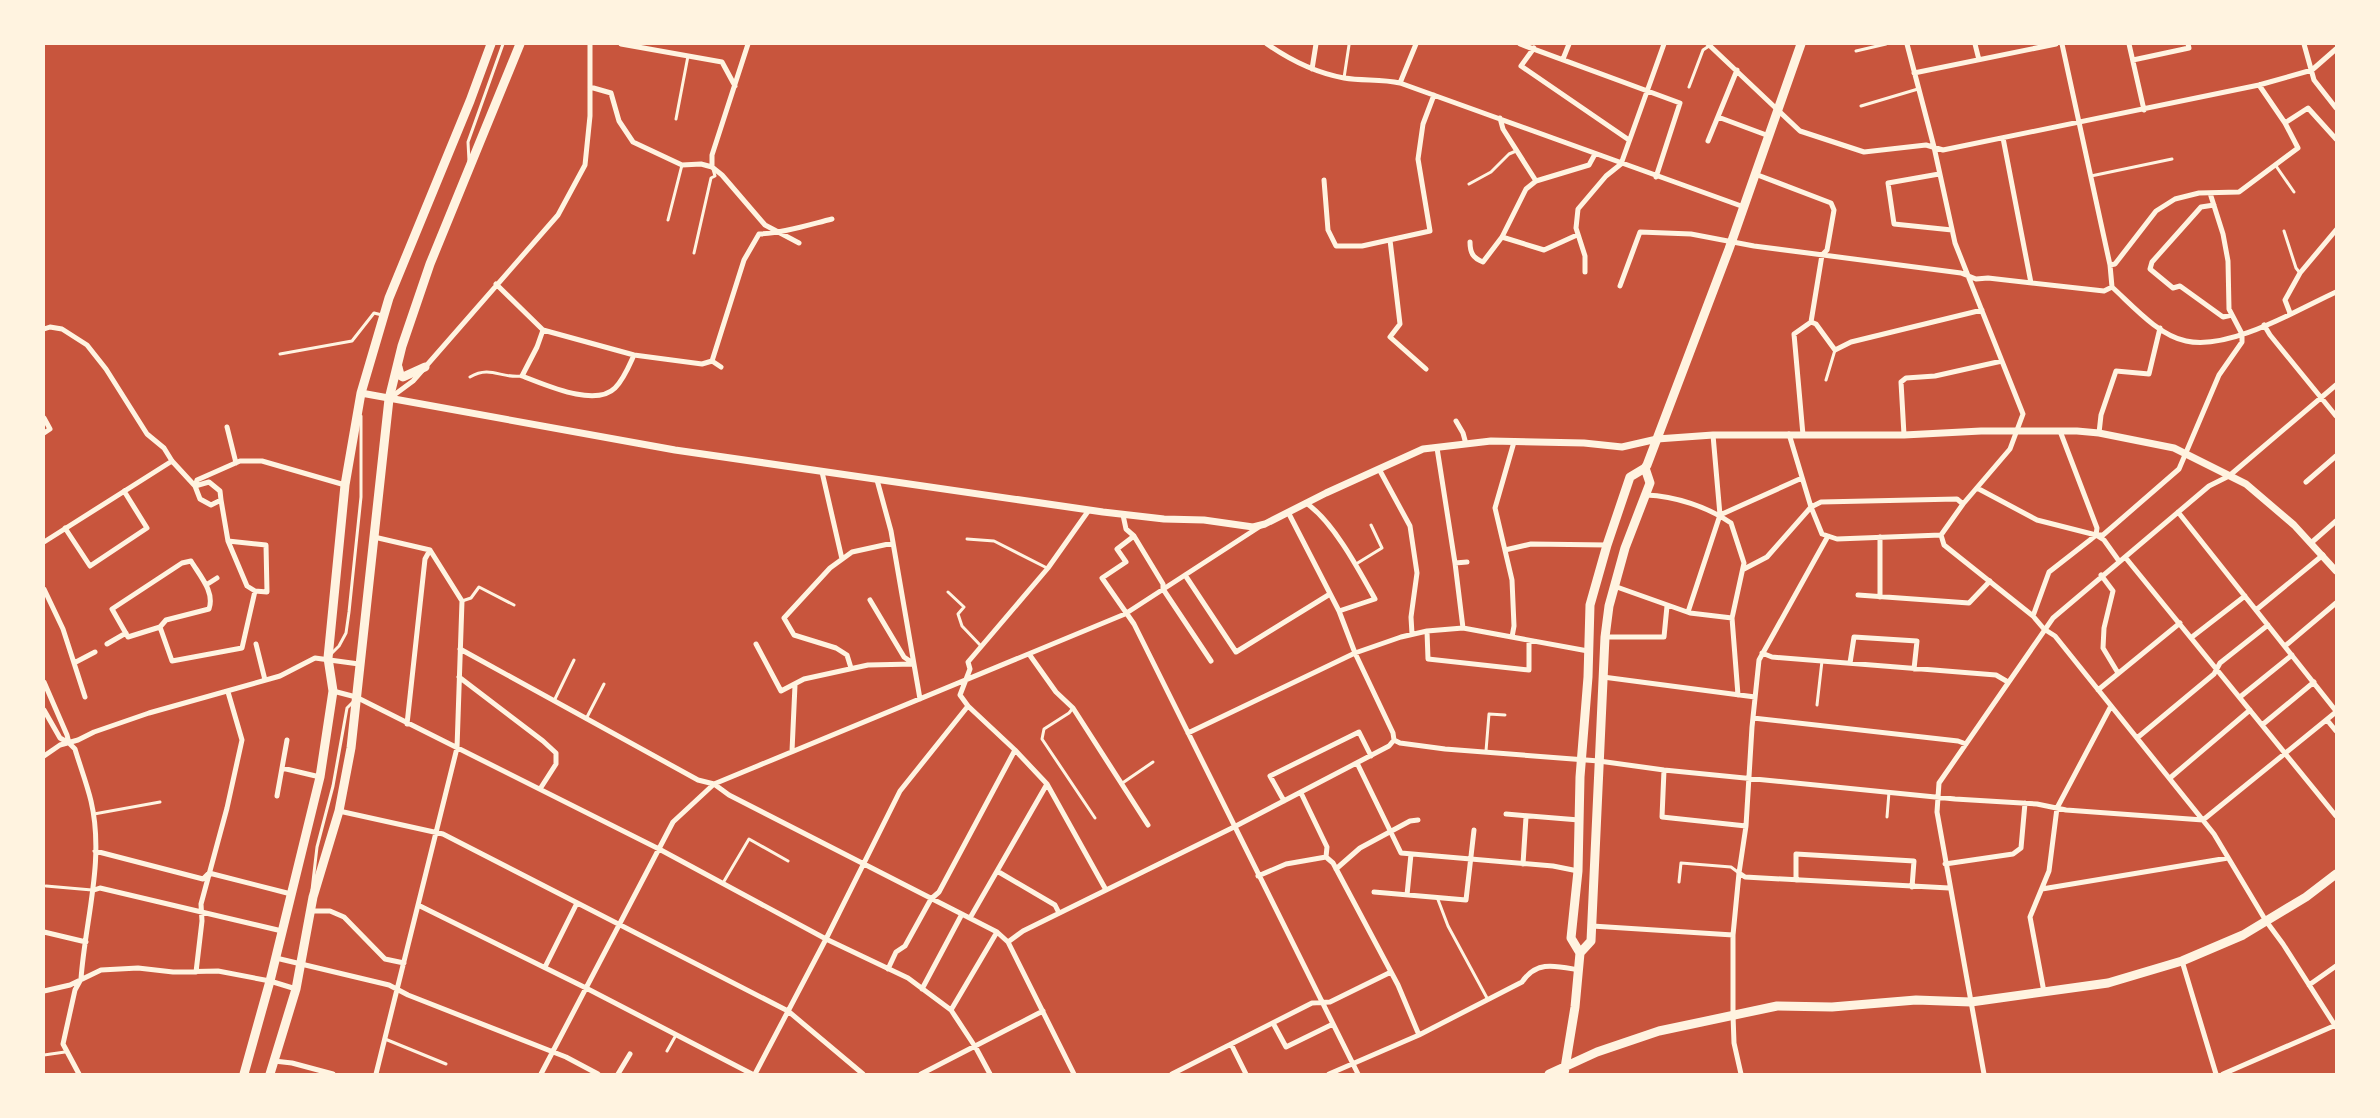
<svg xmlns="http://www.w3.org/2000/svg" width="2380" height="1118" viewBox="0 0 2380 1118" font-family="'Noto Sans',sans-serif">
<rect width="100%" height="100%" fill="#c8553d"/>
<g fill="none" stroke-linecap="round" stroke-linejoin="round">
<path stroke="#fff3e0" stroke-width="3" d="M1856 51 1886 44
M1344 78 1349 45
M1689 87 1703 50 1712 44
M1861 106 1918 89
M676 119 688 56
M469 161 468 142 503 44
M2276 166 2294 192
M2091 176 2172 159
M1469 184 1491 172 1509 154 1516 151
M668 220 682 165
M2284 231 2296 268 2300 273
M694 253 711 178 715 176 713 169
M280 354 352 341 374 313 382 315
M470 377C491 365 501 379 522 376
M1826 380 1835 350
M967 539 994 541 1047 568
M1356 564 1382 548 1371 525
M948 592 964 607 958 614 962 626 981 646
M462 601 471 598 479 587 514 605
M330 655 339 646 346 633 349 612 361 497V416
M554 701 574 660
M1817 705 1822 661
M1073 708 1069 713 1044 729 1042 739 1095 818
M586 719 604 684
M1486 751 1489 714 1505 715
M1121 784 1153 762
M94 814 160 802
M1887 817 1889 792
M1679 882 1681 863 1731 867 1739 873
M723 883 749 839 788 861
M46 886 92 890
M312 890 317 847 333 786 347 708 353 702
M1437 897 1448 926 1487 998
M385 1039 446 1064
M667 1051 676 1035
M44 1055 65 1052"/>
<path stroke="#fff3e0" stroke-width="5" d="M621 44 722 62 735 86
M1267 44C1290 60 1316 73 1344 78 1363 81 1381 79 1400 83L1744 207
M1520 44 1680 103 1656 177
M1708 44 1800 131 1864 152 1926 145 1943 150 2259 85 2312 70 2336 49
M1907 44 1934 147 1955 243 2023 414 2010 449 1963 504 1941 535
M1975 44 1979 60
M2062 44 2110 265 2112 287
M2129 44 2144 110
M2304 44 2314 80 2336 108
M1534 48 1521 66 1629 140
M1563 59 1569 44
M2133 60 2189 48 2188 44
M1312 69 1316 44
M1914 73 2056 44
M1400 83 1416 44
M590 87 611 93 619 121 633 142 682 165 701 164 712 167 722 175 765 225 799 243
M1718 117 1769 136
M1500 118 1503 129 1536 181
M2285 123 2308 108 2336 139
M2003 138 2031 283
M1708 141 1737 70
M712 167V155L748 44
M1755 174 1831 203 1834 210 1827 250 1822 255 1811 322
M1939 174 1888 183 1894 224 1952 230
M1324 180 1328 230 1336 246H1362L1430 231 1418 159 1423 124 1434 95
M2210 193 2223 234 2228 261 2229 309 2242 334
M2214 205 2201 207 2152 262 2150 269 2173 288 2180 286 2223 317 2232 315
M1502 237 1544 250 1577 235
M1390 240 1400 324 1390 337 1426 369
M1470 242C1470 253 1473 258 1483 262L1502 237 1526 189 1536 181 1589 165 1595 154
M2110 265 2115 264 2156 211 2175 199 2199 193 2239 192 2298 148 2285 123 2259 85
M1585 272V256L1576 228 1578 209 1606 176 1621 164 1664 44
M496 284 543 330 634 355 702 364 712 361
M1620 286 1640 232 1691 234 1754 246 1961 273 1976 279 1988 278 2104 291 2112 287
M2112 287C2133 306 2158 335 2186 341 2229 351 2297 310 2336 292
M2290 313 2285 300 2300 273 2336 230
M1811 322 1816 324 1835 350 1851 342 1982 310
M2264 325 2270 335 2336 416
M44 329 50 327 62 329 87 345 106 369 147 434 164 448 172 461 195 486 200 499 211 505 221 500 220 491 209 482 195 486
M543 330 537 347 522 376C544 384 595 408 615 388 624 379 629 366 634 355
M721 367 712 361 744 260 759 234C783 233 808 225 832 219
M390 398 413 381 558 215 585 165 590 116V44
M44 418 50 429 44 433
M1456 421 1463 433 1466 444
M227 427 236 463
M2099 433 2101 415 2116 371 2149 374 2160 328
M1789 434 1811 507 1822 534 1837 539 1941 535
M1803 435 1794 334 1811 322
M1904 435 1901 382 1906 378 1935 376 2002 361
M1437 448 1455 563 1467 562
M1379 469 1410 526 1417 573 1411 617 1412 634
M822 472 842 559
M877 480 891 531 920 699
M2306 482 2336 456
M195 486 197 480 240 461H262L345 485
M1977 488 2037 520 2096 535 2104 540 2119 561
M1646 495C1675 496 1708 507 1731 523L1744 563 1732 618 1738 695
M221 500 228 541 266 545 267 592 255 591 247 586 228 541
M1306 503C1333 521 1359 570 1375 599L1339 611
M2178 512 2336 711
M1123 515 1126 529 1134 536 1163 584V589L1211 661
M1720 515 1802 478
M65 528 90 566 147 528 124 491
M1941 535 1944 545 2033 616 2044 629 2055 636 2214 834 2266 921 2283 944 2336 1027
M2096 535H2103L2179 469 2219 375 2242 342V334
M1134 536 1117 549 1126 562 1102 578 1134 624 1358 1074
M374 537 430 550 462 601 457 748 376 1074
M1880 537V597
M44 542 172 461
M2311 543 2336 521
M1505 550 1531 544 1607 545
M2125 557 2336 816
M1455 563 1463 628
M1744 569 1767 557 1811 507 1821 502 1957 499 1963 504
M1185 575 1236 652 1330 594
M2101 575 2113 591 2104 628 2103 648 2118 673
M206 585 217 578
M1614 586 1690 613 1732 618
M44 589 63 629 85 697
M1858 595 1969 603 1990 581
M2256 610 2323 555
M1688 612 1720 515 1713 435
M2033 616 2049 572 2090 540 2096 535 2097 528 2060 431
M160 627 128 637 112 609 182 563 191 561C200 576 215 592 209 609L166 620 160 627 172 661 242 648 255 591
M1427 631 1428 659 1529 670V641
M1512 637 1514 626 1512 580 1495 508 1514 442
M1605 637H1664L1667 606
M2192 637 2245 596
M107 644 126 633
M256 644 265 680
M756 644 781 691 804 679 868 665 914 664 904 657 870 600
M2285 646 2336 603
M460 649 698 780 714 784 729 795 997 932 1008 942 1074 1074
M1762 653 1772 657 1996 675 2008 682
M1029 654 1056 692 1073 708 1148 825
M74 663 95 652
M1850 663 1854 637 1917 641 1914 669
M851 668 847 655 836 648 794 635 784 618 830 568 852 552 893 543
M459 677 543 741 556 753V764L540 789
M1603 677 1755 697
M44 682 67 735 69 743 75 749C80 766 87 784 91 801 105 860 85 921 81 979L75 990 63 1044 79 1074
M2098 690 2180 623
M333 691 356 697 659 849 826 939 908 978 951 1010 976 1048 990 1074
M2240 697 2292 655
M968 706 1015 750 1047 784 1106 890
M44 710 60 738 69 743
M1753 718 1958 741 1966 744
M2327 720 2336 731
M407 724 425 559 430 550
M2262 725 2314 682
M1188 733 1355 653 1401 637 1427 631 1463 628 1588 651
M2137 738 2214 674 2220 663 2268 625
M1394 740 1400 743 1445 749 1599 761 1664 770 1955 799 2037 804 2066 810 2203 820 2336 712
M792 751 795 685
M44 756 60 745 78 740 94 732 149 713 280 676 315 658 359 664
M1357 763 1401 853 1553 866 1578 871
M282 768 320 777
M1664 770 1662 817 1746 826
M2170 778 2250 710
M1301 793 1327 847 1326 857
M277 796 287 740
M1284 801 1270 776 1359 732 1371 756
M339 811 443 834 788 1011 863 1074
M1506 814 1579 820
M95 851 203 879 208 874
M1523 864 1526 817
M1945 864 2013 854 2021 848 2025 803
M1336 869 1360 848 1410 821 1418 820
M997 871 1055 905 1059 913
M209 873 291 894
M1739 873 1745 877 1949 888
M1258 876 1286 864 1326 857 1333 863 1398 985 1419 1035
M1796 880V854L1914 861 1912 887
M2042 889 2228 858
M94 890 100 888 282 931
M1374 892 1466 900 1474 830
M1407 895 1411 854
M418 905 586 988 752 1074
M312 911H330L344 917 385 959 404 963
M970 918 1047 784
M1592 926 1733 935
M44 932 86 942
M1008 942 1023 931 1234 827 1389 746 1394 740 1393 733 1355 653 1339 611 1288 512
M276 958 389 985 408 995 566 1057 598 1074
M2182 961 2216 1074
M545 967 577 903
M888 969 896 952 905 946 931 899 939 892 1015 750
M196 972 202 921 201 904 227 808 242 740 228 692
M2309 985 2336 966
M922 989 962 914
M44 991 70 985 101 970 138 968 173 972 218 971 270 981 296 989
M2044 992 2030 917 2049 871 2057 808 2111 706
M951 1010 997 932
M1273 1023 1286 1047 1333 1024
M1231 1044 1246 1074
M274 1061 292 1063 333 1074
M541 1074 673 822 714 784 1125 614 1259 527
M618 1074 630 1054
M755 1074 826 939 900 791 968 706 960 695 970 669 968 662 1048 568 1089 510
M921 1074 1043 1011
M1172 1074 1312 1003 1330 1002 1391 972
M1329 1074 1419 1035 1522 982C1537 960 1556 966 1579 970
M1741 1074 1734 1043 1733 1015V935L1739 873 1746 826 1752 727 1759 660 1828 536
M1984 1074 1937 812 1939 783 2053 618 2209 486 2229 476 2336 385
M2223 1074 2336 1025"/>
<path stroke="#fff3e0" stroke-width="7" d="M361 393 675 450 1103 512 1164 519 1204 520 1253 527 1265 524 1326 493 1423 449 1491 441 1584 443 1622 447 1657 439 1713 435H1904L1981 431H2077L2099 433 2174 448 2246 484 2294 525 2336 571"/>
<path stroke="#fff3e0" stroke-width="9" d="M398 367 400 375 403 377 425 367
M1580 953 1571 938 1578 871 1580 777 1588 677 1590 605 1607 545 1630 477 1645 468
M244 1074 270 981 320 777 333 691 328 658 345 485 361 393 389 298 470 101 491 44
M270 1074 296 989 313 897 339 811 351 748 389 399 402 346 430 264 520 44
M1549 1074 1597 1052 1659 1031 1777 1006 1832 1007 1916 1000 1971 1002 2108 983 2182 961 2243 935 2306 897 2336 874
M1564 1074 1575 1007 1580 953 1591 941 1605 637 1609 606 1625 548 1650 483 1645 468 1647 465 1729 249 1801 44"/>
</g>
<rect width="2380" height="1118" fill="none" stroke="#fff3e0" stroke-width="90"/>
</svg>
